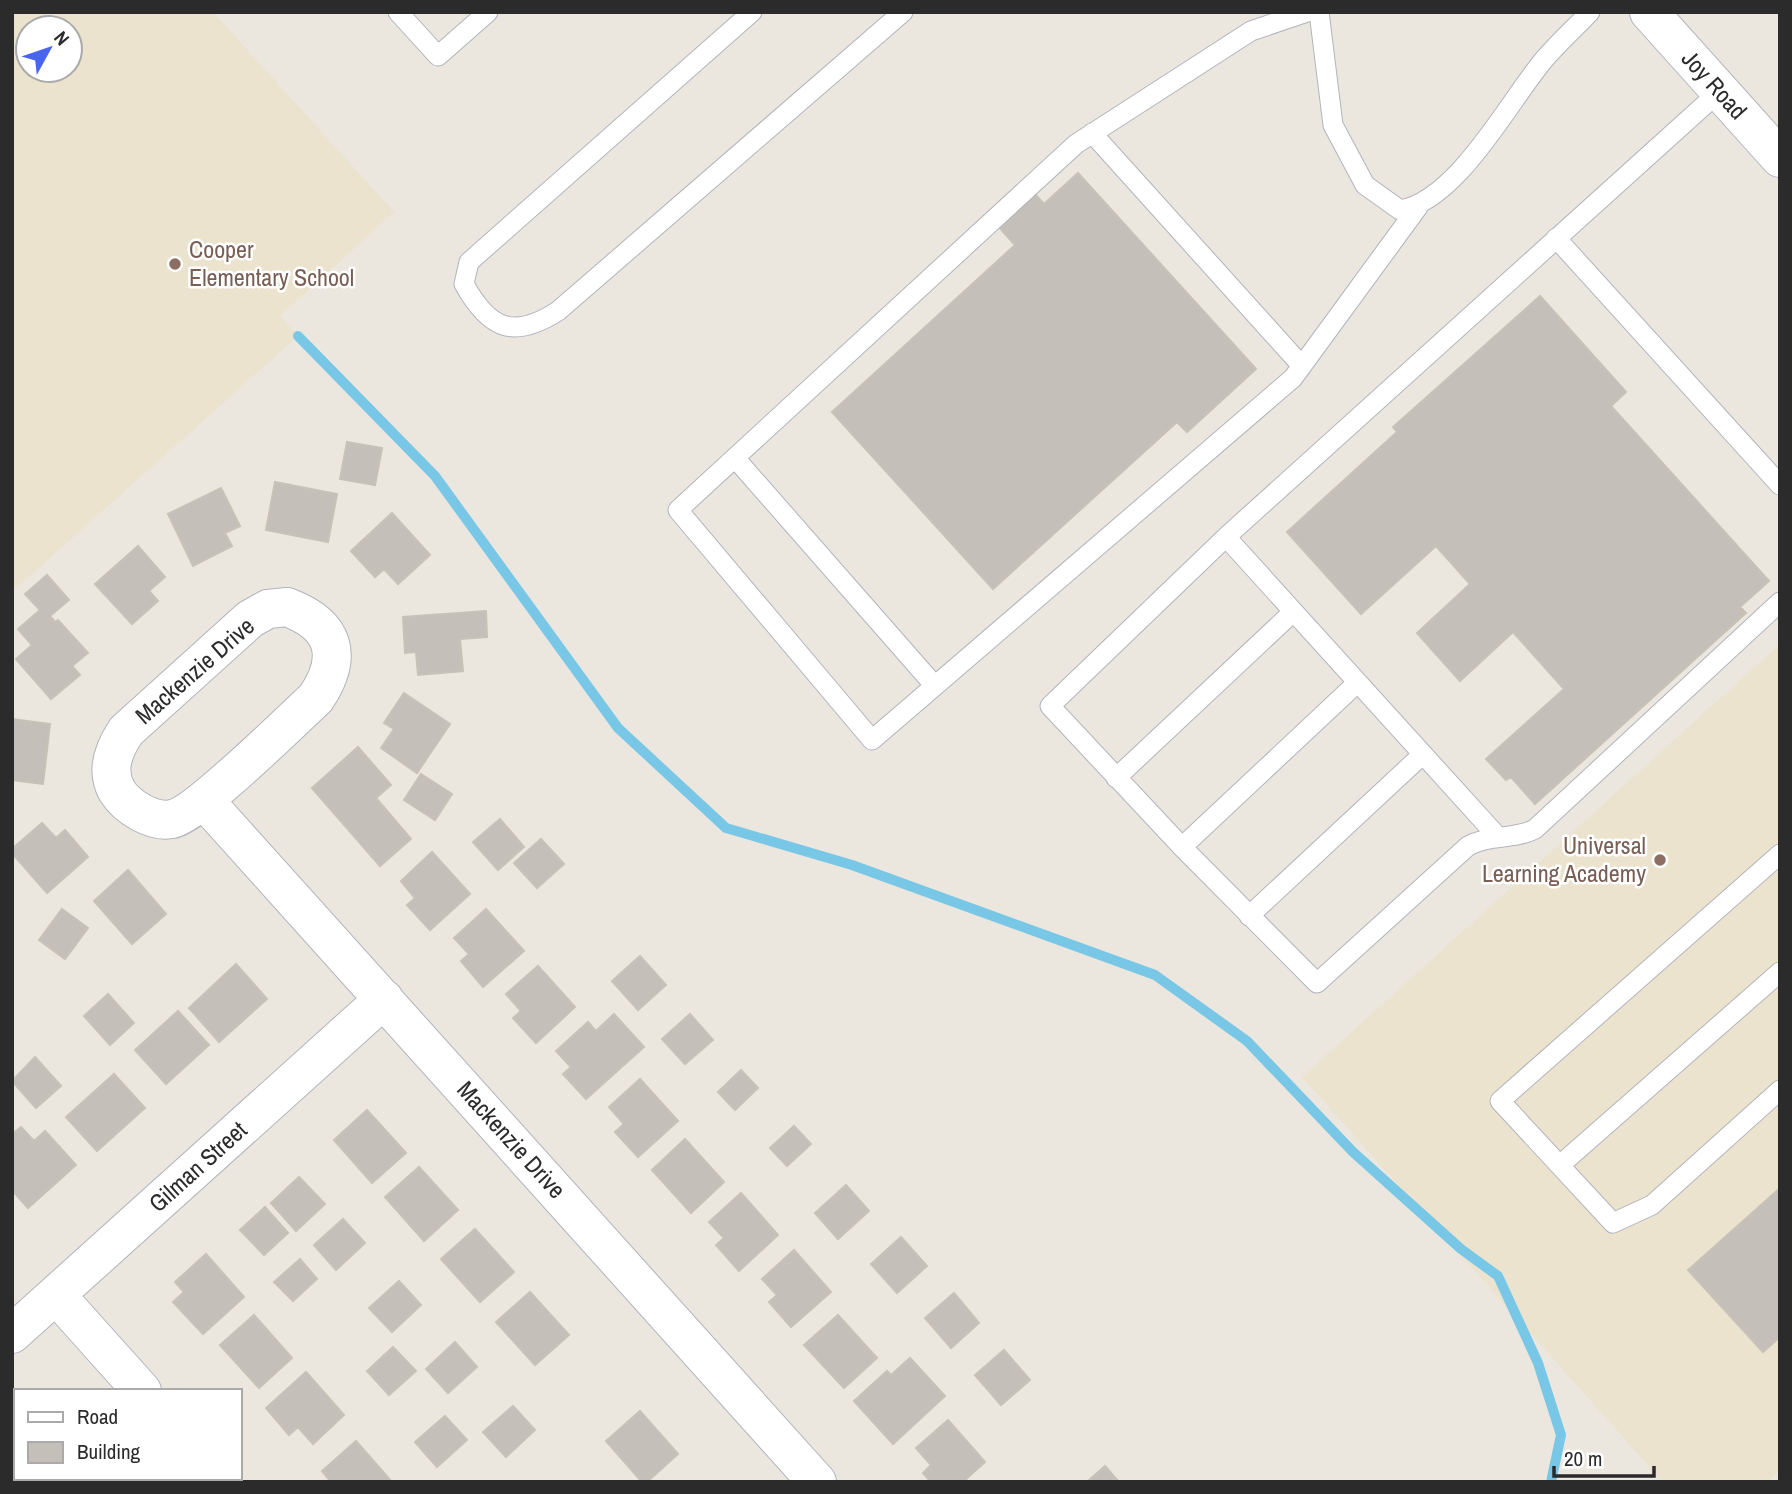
<svg xmlns="http://www.w3.org/2000/svg" width="1792" height="1494" viewBox="0 0 1792 1494" font-family="'Archivo Narrow',sans-serif">
<rect width="100%" height="100%" fill="#ebe6de"/>
<path fill="#ece3ce" fill-rule="evenodd" d="M12 12H213L394 212 280 316 298 336 12 592ZM28 28H70V70H28Z
M1780 644V1470L1768 1482H1663L1302 1077Z"/>
<g fill="none" stroke-linecap="round" stroke-linejoin="round">
<path stroke="#78c7e6" stroke-width="10" d="M298 336 435 476 618 728 726 828 852 865 1155 975 1247 1041 1353 1152 1461 1249 1498 1276 1538 1363 1561 1435 1551 1482"/>
</g>
<path fill="#c4c0b9" stroke="#c7c2b7" stroke-width="2" d="M1078 173 1256 369 1187 432 1177 422 993 589 832 412 1015 245 998 226 1034 193 1044 204Z
M1540 296 1626 392 1611 406 1769 581 1740 607 1746 613 1535 804 1511 777 1506 780 1486 759 1564 689 1513 632 1460 681 1417 633 1470 584 1436 546 1361 614 1287 532 1397 432 1393 427Z
M347 442 382 448 375 485 340 479Z
M275 482 337 494 328 542 266 530Z
M221 488 240 526 225 533 232 546 193 566 168 514Z
M392 513 430 555 398 584 384 569 375 577 351 551Z
M138 546 165 577 149 591 158 601 132 624 95 584Z
M47 575 69 600 50 616 55 622 58 620 88 653 72 666 80 675 51 699 16 659 32 645 18 629 40 610 25 594Z
M486 611 487 637 460 639 463 671 418 675 416 652 405 653 403 617Z
M404 693 450 724 417 773 381 748 394 729 384 723Z
M12 719 50 724 43 784 12 780Z
M358 747 391 785 376 798 411 839 380 866 312 788Z
M421 774 452 794 435 820 404 800Z
M500 819 524 847 498 870 473 842Z
M42 823 56 838 65 830 88 857 47 893 12 853V849Z
M541 839 564 864 537 888 514 863Z
M432 852 470 894 430 930 407 905 415 898 401 881Z
M128 870 166 914 132 944 94 901Z
M62 909 88 928 65 959 39 940Z
M486 909 524 951 483 987 461 961 469 954 454 938Z
M640 956 666 985 638 1010 612 981Z
M236 964 267 999 219 1042 189 1008Z
M538 966 575 1007 536 1043 513 1018 521 1011 506 994Z
M108 994 134 1023 110 1045 84 1016Z
M178 1011 209 1045 166 1084 135 1050Z
M614 1014 644 1047 586 1099 563 1074 571 1067 556 1051 588 1022 596 1031Z
M690 1014 713 1040 685 1064 662 1039Z
M35 1057 61 1086 36 1108 12 1081Z
M741 1070 758 1088 735 1110 718 1092Z
M114 1074 145 1108 97 1151 66 1117Z
M640 1079 678 1121 638 1157 615 1132 624 1124 609 1107Z
M367 1110 406 1153 372 1183 334 1140Z
M794 1126 811 1144 787 1166 770 1148Z
M21 1127 34 1141 45 1131 76 1165 28 1208 12 1190V1134Z
M685 1139 724 1182 691 1213 652 1170Z
M419 1167 458 1210 424 1241 385 1197Z
M299 1177 325 1204 296 1231 271 1203Z
M846 1185 869 1211 838 1239 815 1213Z
M1780 1188V1337L1763 1352 1688 1270Z
M741 1193 778 1235 739 1271 716 1245 724 1238 709 1222Z
M265 1207 288 1233 264 1255 240 1230Z
M343 1219 365 1243 336 1270 314 1245Z
M475 1229 514 1272 480 1302 441 1259Z
M901 1237 927 1266 897 1293 871 1264Z
M794 1250 831 1292 791 1327 769 1302 777 1295 762 1279Z
M206 1254 244 1297 203 1334 173 1302 184 1292 175 1282Z
M300 1259 317 1279 293 1301 274 1282Z
M399 1281 421 1305 392 1332 369 1308Z
M530 1292 569 1335 535 1365 496 1322Z
M954 1293 979 1323 951 1348 925 1318Z
M254 1315 292 1358 259 1388 220 1345Z
M838 1315 877 1358 844 1388 804 1345Z
M455 1342 477 1367 448 1393 426 1369Z
M393 1347 416 1371 389 1395 367 1371Z
M1004 1350 1030 1380 1001 1405 975 1375Z
M910 1358 945 1396 893 1444 854 1401 887 1371 891 1375Z
M306 1372 344 1415 313 1444 298 1427 289 1435 266 1408Z
M513 1406 535 1430 506 1457 483 1432Z
M640 1411 678 1454 647 1482H642L606 1441Z
M445 1416 467 1440 437 1467 415 1442Z
M948 1420 985 1462 963 1482H931L923 1473 931 1465 916 1448Z
M16 1440V1478H42L38 1482H16L12 1477V1443Z
M356 1441 392 1482H331L322 1471Z
M1105 1466 1119 1482H1087Z"/>
<g fill="none" stroke-linecap="round" stroke-linejoin="round">
<g stroke="#b1b4bd" stroke-width="21">
<path id="lane" d="M398 12 438 56 488 12
M752 12 469 262 464 284C489 329 513 340 558 311L903 12
M1307 12 1251 31 1076 144 678 510 872 740 1293 378 1418 207
M1319 12 1333 125 1365 185 1400 210C1456 201 1507 105 1542 62 1556 45 1574 29 1590 12
M1720 91 1226 537 1050 706 1182 847 1317 983 1468 846C1490 834 1514 840 1535 829L1780 602
M1092 133 1302 366
M1556 238 1780 485
M735 458 935 686
M1226 537 1498 837
M1116 778 1293 612
M1182 847 1357 683
M1780 854 1500 1101 1613 1223 1652 1205 1780 1090
M1249 916 1422 755
M1560 1165 1780 972"/>
</g>
<g stroke="#b1b4bd" stroke-width="40">
<path id="street" d="M287 607C335 625 344 656 316 698 292 720 196 815 172 819 153 823 127 807 117 791 105 770 114 749 126 731L250 619 268 609Z
M204 800 817 1482
M56 1295 142 1391
M12 1334 384 999
M220 1478 223 1482"/>
</g>
<g stroke="#b1b4bd" stroke-width="40">
<path id="secondary" d="M1649 12 1780 158"/>
</g>
<use href="#lane" stroke="#fff" stroke-width="19"/>
<use href="#street" stroke="#fff" stroke-width="38"/>
<use href="#secondary" stroke="#fff" stroke-width="38"/>
</g>
<g fill="#8d6e63" stroke="#fff" stroke-width="2.5">
<circle cx="175" cy="264" r="7"/>
<circle cx="1660" cy="860" r="7"/>
</g>
<g text-anchor="middle" stroke-width="5" stroke-linejoin="round" paint-order="stroke">
<g font-size="24" fill="#2b2b2b" stroke="#fff">
<text transform="translate(1714 85) rotate(48)" y="8">Joy Road</text>
<text transform="translate(195 671) rotate(-41)" y="8">Mackenzie Drive</text>
<text transform="translate(511 1140) rotate(48)" y="8">Mackenzie Drive</text>
<text transform="translate(198 1167) rotate(-42)" y="8">Gilman Street</text>
</g>
<g font-size="24" fill="#785e54" stroke="#fff" text-anchor="start">
<text x="189" y="258">Cooper<tspan x="189" dy="28">Elementary School</tspan></text>
<text x="1646" y="854" text-anchor="end">Universal<tspan x="1646" dy="28">Learning Academy</tspan></text>
</g>
</g>
<rect width="1792" height="1494" fill="none" stroke="#2b2b2b" stroke-width="28"/>
<rect x="14" y="1389" width="228" height="91" fill="#ffffff" stroke="#aaaaaa" stroke-width="2"/>
<rect x="28" y="1412" width="35" height="10" fill="#ffffff" stroke="#aaaaaa" stroke-width="2"/>
<text x="77" y="1424" font-size="21" fill="#2b2b2b">Road</text>
<rect x="28" y="1442" width="35" height="21" fill="#c4c0b9" stroke="#aaaaaa" stroke-width="2"/>
<text x="77" y="1459" font-size="21" fill="#2b2b2b">Building</text>
<g transform="translate(49 49) rotate(50)"><circle r="33" fill="#ffffff" stroke="#aaaaaa" stroke-width="2"/>
<path d="M0-5L12 26L0 18L-12 26Z" fill="#4965ed"/>
<text y="-10" font-size="19" font-weight="bold" text-anchor="middle" fill="#2b2b2b">N</text>
</g>
<path d="M1554 1466v10h100v-10" fill="none" stroke="#2b2b2b" stroke-width="3.5"/>
<text x="1564" y="1466" font-size="21" fill="#2b2b2b" stroke="#ffffff" stroke-width="5" paint-order="stroke">20 m</text>
</svg>
